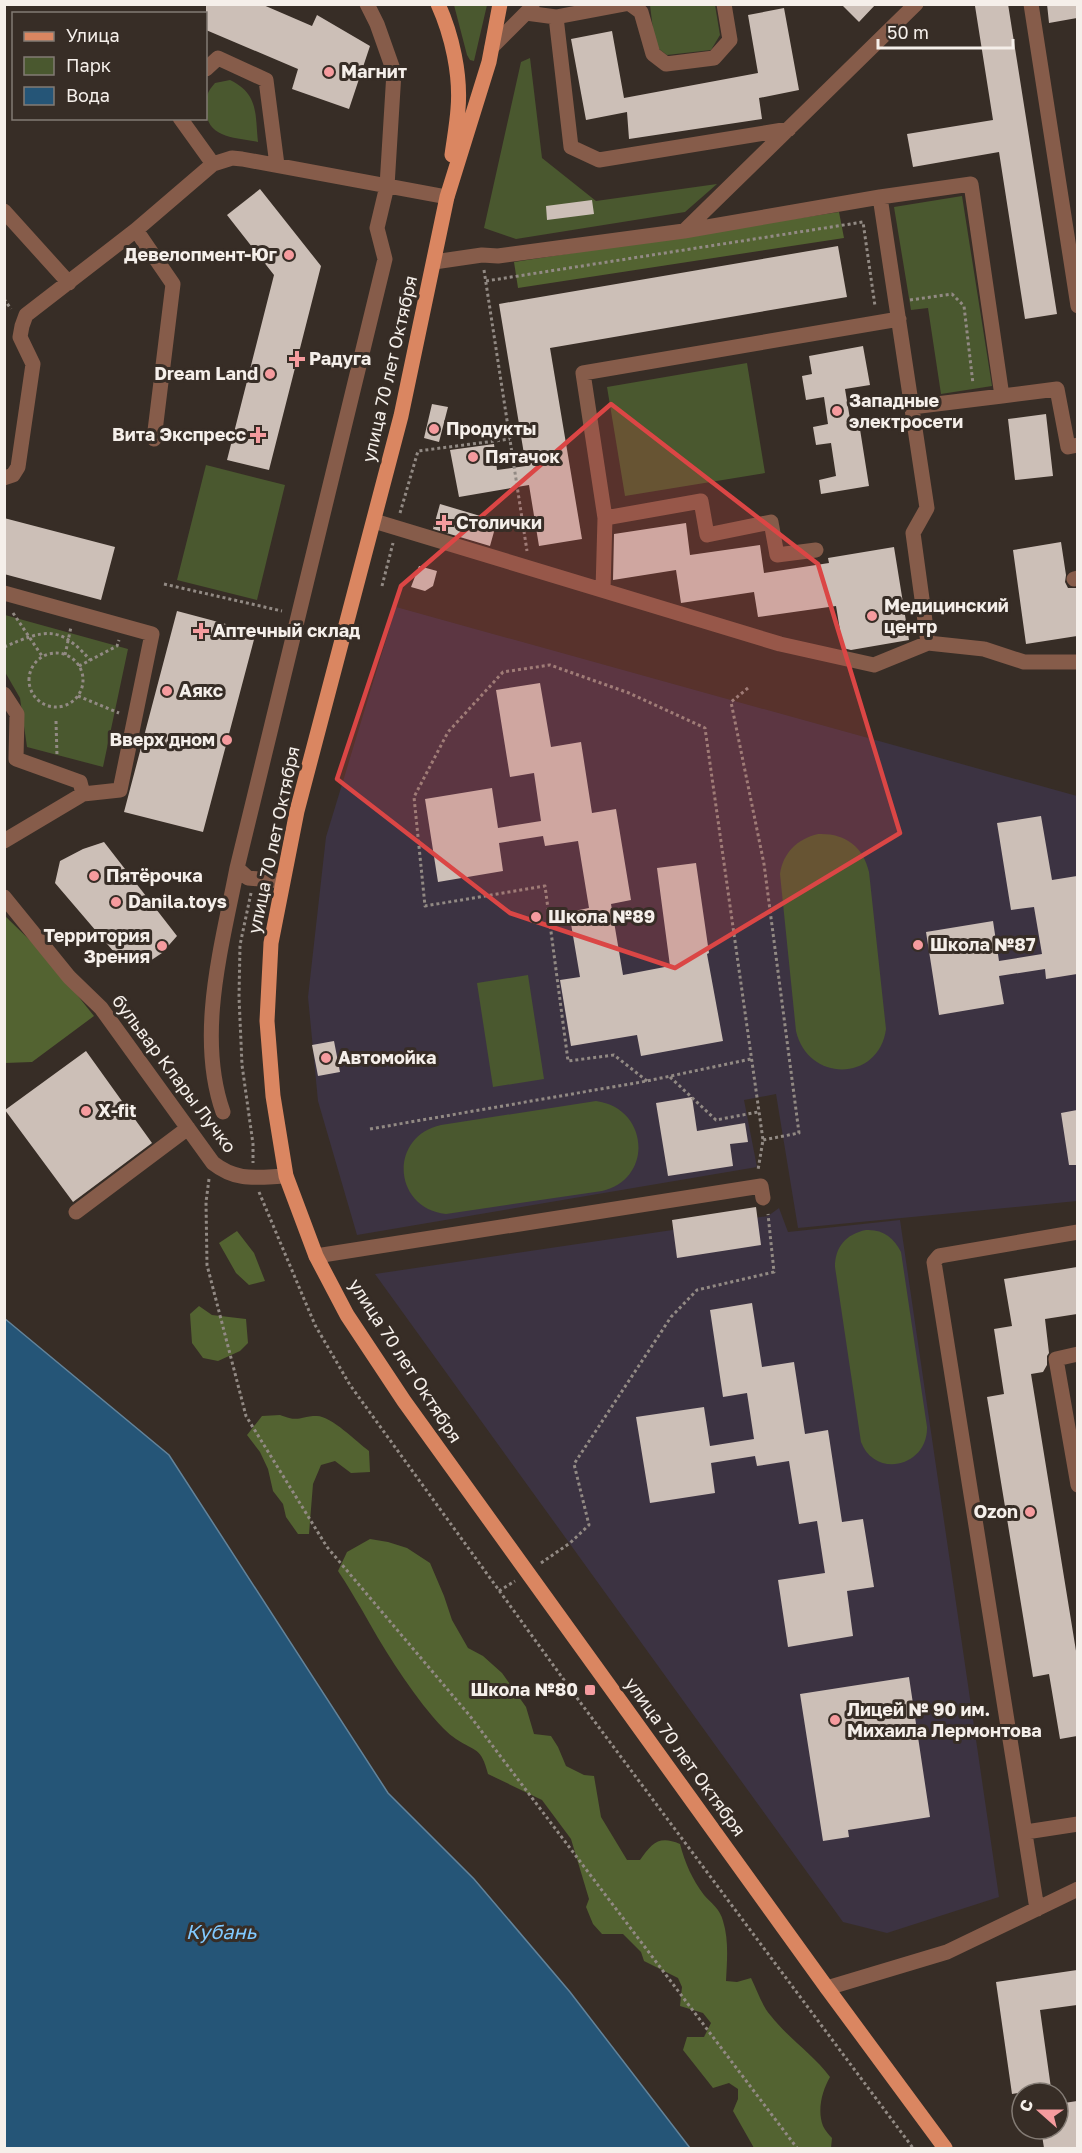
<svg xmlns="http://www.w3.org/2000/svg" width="1082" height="2153" viewBox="0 0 1082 2153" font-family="'Golos Text',sans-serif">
<rect width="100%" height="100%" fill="#372d26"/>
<path fill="#3c3342" d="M396 607 1077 796V1201L798 1228 776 1094 744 1100 757 1167 357 1235 318 1101 308 997 326 837Z
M779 1208 788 1232 900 1220 999 1897 887 1933 843 1922 375 1274 768 1216Z"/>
<path fill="#4a582f" d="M454 5H487L474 61 470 60 467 55Z
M650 5H715L720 35 711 50 667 55 655 46Z
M530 58 542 158 596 201 717 184 685 212 516 239 484 228 521 62Z
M230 80C259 94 255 114 258 142 233 137 206 138 206 108 206 96 207 92 215 83Z
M962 196 992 386 941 394 928 308 911 310 894 207Z
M747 363 765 473 625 496 607 387Z
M206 465 285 485 257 600 177 580Z
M5 615 128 649 103 767 27 747 20 698 5 672Z
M818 834C845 833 863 846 869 872L886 1029C879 1082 808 1083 796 1031L780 874C783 853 797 839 818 834Z
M528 975 544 1079 493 1087 477 983Z
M596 1101C649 1108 654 1179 602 1191L446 1214C393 1208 388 1137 441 1125Z
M866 1230C883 1229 894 1238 901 1252L927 1427C928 1467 875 1479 861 1442L835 1267C835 1247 846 1234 866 1230Z"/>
<path fill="#536331" d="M839 212 844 238 518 288 514 262Z
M4 915 45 955 94 1016 32 1062 5 1063Z
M237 1231 254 1253 265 1281 249 1285 236 1273 219 1243Z
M199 1306 212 1315 246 1319 248 1343 240 1351 218 1361 203 1358 192 1343 190 1314Z
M280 1415C301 1423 298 1416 317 1416 331 1416 357 1442 369 1451L370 1472 351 1473 335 1461 321 1465 313 1484 309 1534H298L286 1517 283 1504 273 1491 268 1469 260 1452 247 1435 262 1416Z
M370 1539 388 1542 407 1548 430 1563 444 1596 452 1620 468 1648 483 1656 502 1673 526 1707 534 1734 551 1736 558 1747 566 1766 584 1775 594 1776 601 1817 627 1860H640C652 1843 659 1835 680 1844 685 1863 692 1879 704 1895 711 1903 720 1909 723 1921 729 1940 727 1961 726 1981L737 1982 751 1978C757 1990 762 2006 771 2016 789 2039 813 2054 830 2077 822 2091 817 2110 823 2126 825 2130 829 2135 832 2138L831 2148H754L733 2111 738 2099V2089L729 2083 713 2088 683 2050 687 2037H704L711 2023 703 2013 680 2006 682 1987 678 1978 644 1961 641 1952 623 1934H602L593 1924 586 1907 589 1899 571 1839 542 1800 488 1774C481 1747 476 1752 456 1739 447 1733 440 1725 433 1717 406 1685 382 1646 362 1610 354 1597 347 1584 338 1571L347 1552Z"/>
<path fill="#255577" stroke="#63839a" stroke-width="1.5" d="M4 1318 169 1455 388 1793 474 1879 570 1992 690 2148H5Z"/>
<path fill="#ccbfb7" d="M206 4H261L312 26 317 15 370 46 349 109 292 89 298 69 206 30Z
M841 4H876L859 22Z
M983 4H1008L1057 314 1025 319 999 152 913 167 907 134 993 120 975 6Z
M1047 4H1077V18L1049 23Z
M784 8 799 90 759 98 762 119 629 139 627 112 586 120 571 39 612 31 624 98 758 73 748 15Z
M260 189 321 266 269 470 227 460 274 275 227 215Z
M592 200 594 214 547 220 546 206Z
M838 246 847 297 550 348 582 539 539 546 529 485 459 497 450 450 494 444 497 470 526 466 499 304Z
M863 346 870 385 845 389 851 425 859 423 869 486 821 494 819 480 836 476 831 443 816 445 813 427 828 424 824 397 806 400 802 376 812 374 809 356Z
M432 404 448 407 439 442 424 438Z
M1046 414 1053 476 1015 480 1008 419Z
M440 504 497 521 490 546 433 529Z
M4 518 115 547 101 600 4 574Z
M686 523 690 555 760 545 764 573 829 563 828 558 894 547 909 640 851 650 843 648 836 606 758 617 754 592 681 603 676 570 613 580 614 534Z
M1061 542 1066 575 1065 582 1068 588H1077V636L1026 644 1013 550Z
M419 566 437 571 433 586 425 591 411 587Z
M177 611 256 632 203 832 124 812Z
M540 683 551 747 581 742 592 813 616 809 631 900 611 904 623 975 670 966 657 868 696 863 709 953 707 954 723 1041 641 1056 637 1035 571 1046 560 980 580 977 569 912 589 908 578 841 545 846 543 836 499 843 503 871 438 882 425 799 492 788 498 828 541 821 534 773 510 777 496 690Z
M1041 816 1052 880 1077 876V974L1046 979 1045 969 999 976 1004 1004 939 1015 926 932 993 921 999 961 1042 954 1034 907 1011 910 997 823Z
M104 842 177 936 162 953 144 965 120 959 55 883 60 861 83 849Z
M334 1041 340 1072 318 1076 312 1045Z
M86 1051 152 1143 73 1202 5 1110Z
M692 1097 697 1131 745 1123 748 1142 730 1144 733 1166 668 1176 656 1103Z
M1077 1110V1165H1069L1061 1113Z
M756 1207 761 1245 677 1258 672 1220Z
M1077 1267V1314L1045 1319 1049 1353 1047 1356V1365L1043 1372 1031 1374 1077 1657V1736L1060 1739 1049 1674 1033 1677 987 1397 1004 1394 994 1329 1012 1326 1004 1279Z
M752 1303 762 1367 794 1362 805 1434 828 1430 842 1522 863 1519 874 1587 847 1591 853 1636 788 1647 778 1580 825 1573 817 1521 799 1524 789 1461 757 1466 755 1456 711 1463 715 1493 650 1503 636 1417 704 1407 710 1446 754 1439 747 1393 723 1397 710 1310Z
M909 1677 930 1817 848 1830 849 1837 823 1841 800 1694Z
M1077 1970V2005L1040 2010 1051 2088 1012 2094 996 1982Z
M1077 2101V2148H1044L1041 2129H1058V2104Z"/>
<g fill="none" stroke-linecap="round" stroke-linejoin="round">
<path stroke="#928a84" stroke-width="3" stroke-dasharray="3 3" stroke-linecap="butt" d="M484 270 527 551
M486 281 863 222 875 306
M4 299 11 309
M910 300 952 294 964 306 973 384
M400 513 418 451 510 439
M164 584 282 611
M382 586 393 543
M13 613 42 656
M4 647C44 630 59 624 90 660
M29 680a27 27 0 1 1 54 0a27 27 0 1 1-54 0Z
M65 655 71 627
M79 666 117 646 119 640
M748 688 731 702 764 864 799 1133 763 1140
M78 696 119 713
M56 721 57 756
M251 893 240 945 239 997 242 1065 253 1144V1163
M670 1077 716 1120 758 1112
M647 1081 614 1055 568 1061 545 886 425 906 414 797 448 732 503 672 550 665 629 693 705 728 763 1140 758 1170
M370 1129 647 1081 751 1059
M209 1179 206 1202 207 1265 246 1416 327 1547 470 1716 797 2148
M259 1192 315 1325 350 1385 580 1702 913 2148
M541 1563 570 1543 589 1525 574 1464 671 1317 697 1290 774 1272 768 1214
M499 1591 515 1581"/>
<path stroke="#865c4a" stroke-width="15" d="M630 4 641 12 653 54 666 64 714 58 730 40 724 4
M1031 4 1078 306
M526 13 556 17 625 4
M556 17 571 147 599 160 789 129
M492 47 532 7
M206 69 218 58 266 80 277 165
M180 118 213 164
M880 197 971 184 1002 396 1057 389 1068 447 1078 445
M4 211 69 283
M136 230 173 284 154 439
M684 231 916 4
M912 407 1002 396
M4 478 13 475 18 467 33 364 20 337 22 326 26 315 136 230 213 164 232 158 242 159 447 197
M605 518 701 501 707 535 771 522 777 555 816 550
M374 521 780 644 874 665 928 643 913 533 927 508 880 197 684 231 498 256 482 255 434 262
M1074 579 1078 578
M603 590 605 518 583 373 899 319
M4 593 152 634 120 790 83 794 4 841
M928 643 984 649 1024 662H1078
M4 694 17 714 16 759 80 782 83 794
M282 881 248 878 237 868 385 259 377 228 387 186 394 72 377 24 367 4
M4 897 69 977 101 1008 213 1163C237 1182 257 1177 286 1176
M223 1112C196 1035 222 946 237 868
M76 1212 188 1128
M316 1256 761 1186 763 1198
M1078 1354 1056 1359 1078 1485
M1026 1832 1078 1824
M1037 1909 934 1262 939 1256 1078 1232
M827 1988 947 1952 1078 1889"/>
<path stroke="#da8661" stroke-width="15" d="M438 4C452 35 461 75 458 109 457 124 454 140 452 155
M500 4 489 62 447 197 401 416 297 811 271 943 267 1021 273 1096 286 1176 316 1256 347 1315 404 1401 827 1988 945 2148"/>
</g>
<path fill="#db4645" fill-opacity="0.2" stroke="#db4645" stroke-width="4.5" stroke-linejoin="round" d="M611 404 818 564 900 833 675 968 510 913 337 779 401 586Z"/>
<g fill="#f59b9e" stroke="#372d26" stroke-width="2">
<circle cx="329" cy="72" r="6"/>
<circle cx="289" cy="255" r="6"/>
<path d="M294 350h6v6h6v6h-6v6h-6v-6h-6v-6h6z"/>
<circle cx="270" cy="374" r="6"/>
<circle cx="837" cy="411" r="6"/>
<circle cx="434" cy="429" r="6"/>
<path d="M255 426h6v6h6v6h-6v6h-6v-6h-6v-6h6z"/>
<circle cx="473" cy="457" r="6"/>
<path d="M441 514h6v6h6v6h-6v6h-6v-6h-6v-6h6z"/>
<circle cx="872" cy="616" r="6"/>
<path d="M198 622h6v6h6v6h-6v6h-6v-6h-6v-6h6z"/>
<circle cx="167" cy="691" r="6"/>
<circle cx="227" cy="740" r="6"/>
<circle cx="94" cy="876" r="6"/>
<circle cx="116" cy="902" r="6"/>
<circle cx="536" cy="917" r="6"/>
<circle cx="918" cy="945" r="6"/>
<circle cx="162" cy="946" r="6"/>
<circle cx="326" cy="1058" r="6"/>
<circle cx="86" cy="1111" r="6"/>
<circle cx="1030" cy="1512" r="6"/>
<rect x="584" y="1684" width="12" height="12" rx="3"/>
<circle cx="835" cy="1720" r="6"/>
</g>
<g text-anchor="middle" stroke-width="6" stroke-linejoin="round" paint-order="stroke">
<g font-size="18" font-weight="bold" fill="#f5efea" stroke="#372d26" text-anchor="start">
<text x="341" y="78">Магнит</text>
<text x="277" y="261" text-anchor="end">Девелопмент-Юг</text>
<text x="309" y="365">Радуга</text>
<text x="258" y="380" text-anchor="end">Dream Land</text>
<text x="849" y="407">Западные<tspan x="849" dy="21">электросети</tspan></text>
<text x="446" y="435">Продукты</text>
<text x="246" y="441" text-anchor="end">Вита Экспресс</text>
<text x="485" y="463">Пятачок</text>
<text x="456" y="529">Столички</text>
<text x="884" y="612">Медицинский<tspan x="884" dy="21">центр</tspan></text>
<text x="213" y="637">Аптечный склад</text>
<text x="179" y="697">Аякс</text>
<text x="215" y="746" text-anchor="end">Вверх дном</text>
<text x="106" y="882">Пятёрочка</text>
<text x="128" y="908">Danila.toys</text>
<text x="548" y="923">Школа №89</text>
<text x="150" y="942" text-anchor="end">Территория<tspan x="150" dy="21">Зрения</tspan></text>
<text x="930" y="951">Школа №87</text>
<text x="338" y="1064">Автомойка</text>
<text x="98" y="1117">X-fit</text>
<text x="1018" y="1518" text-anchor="end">Ozon</text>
<text x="578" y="1696" text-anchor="end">Школа №80</text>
<text x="847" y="1716">Лицей № 90 им.<tspan x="847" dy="21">Михаила Лермонтова</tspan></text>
</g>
<g font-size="18" fill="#f5efea" stroke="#372d26">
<text transform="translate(390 369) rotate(-77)" y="6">улица 70 лет Октября</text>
<text transform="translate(274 840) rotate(-78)" y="6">улица 70 лет Октября</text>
<text transform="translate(174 1074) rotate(53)" y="6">бульвар Клары Лучко</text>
<text transform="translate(405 1361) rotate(57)" y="6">улица 70 лет Октября</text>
<text transform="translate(685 1757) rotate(54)" y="6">улица 70 лет Октября</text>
</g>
<g font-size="20" font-style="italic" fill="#80c9ff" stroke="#372d26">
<text x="221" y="1939">Кубань</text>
</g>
</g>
<rect width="1082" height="2153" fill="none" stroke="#f5efea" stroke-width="12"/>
<rect x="12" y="12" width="195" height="108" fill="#372d26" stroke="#837b74" stroke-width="1.5"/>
<rect x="24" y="32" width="30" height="9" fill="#da8661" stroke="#837b74" stroke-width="1.5"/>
<text x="66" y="42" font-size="18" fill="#f5efea">Улица</text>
<rect x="24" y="57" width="30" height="18" fill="#4a582f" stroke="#837b74" stroke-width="1.5"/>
<text x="66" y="72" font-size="18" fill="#f5efea">Парк</text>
<rect x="24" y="87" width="30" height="18" fill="#255577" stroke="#837b74" stroke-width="1.5"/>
<text x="66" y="102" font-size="18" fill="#f5efea">Вода</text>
<g transform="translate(1040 2111) rotate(291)"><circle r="28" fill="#372d26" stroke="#837b74" stroke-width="1.5"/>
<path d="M0-4.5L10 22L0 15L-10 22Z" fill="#f59b9e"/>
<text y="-9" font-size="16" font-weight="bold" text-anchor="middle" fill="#f5efea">С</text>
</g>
<path d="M878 39v9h135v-9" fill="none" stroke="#f5efea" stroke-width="3"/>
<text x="887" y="39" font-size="18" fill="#f5efea" stroke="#372d26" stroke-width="4.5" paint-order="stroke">50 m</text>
</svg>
